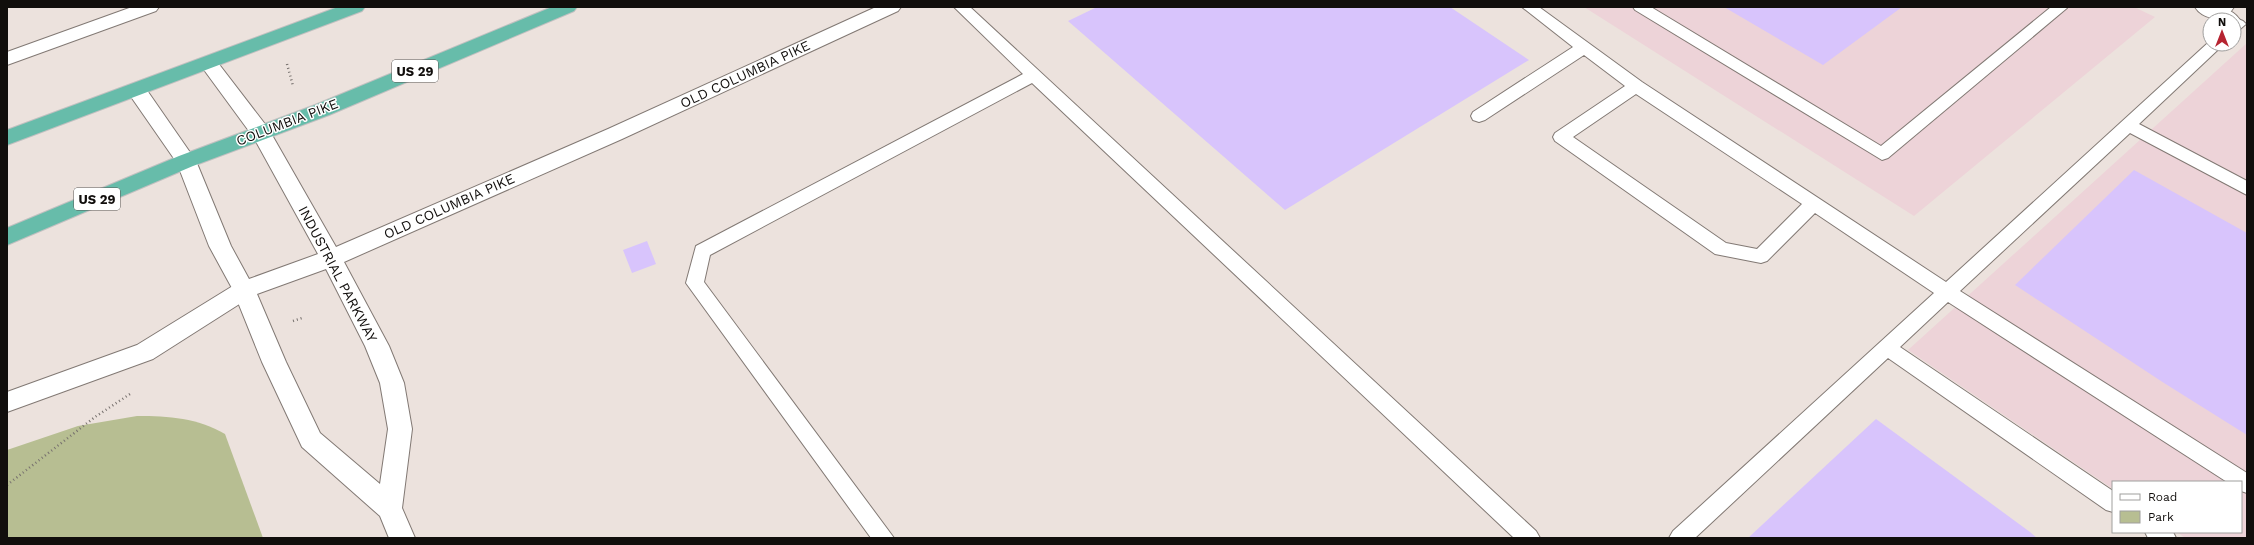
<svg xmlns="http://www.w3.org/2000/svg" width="2254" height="545" viewBox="0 0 2254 545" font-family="'Work Sans',sans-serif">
<rect width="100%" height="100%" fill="#ece2dd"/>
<path fill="#edd3d8" d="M1584 7H2134L2155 17 1914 216Z
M2247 43V538H2185L2177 532H2241V482H2113V489L1908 350Z"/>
<path fill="#b7be92" d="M137 416C169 416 198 418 225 434L263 538H7V450L78 426Z"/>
<path fill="#d8c4fc" d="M1097 7H1450L1529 60 1285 210 1068 21Z
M1724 7H1902L1823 65Z
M2134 170 2247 233V435L2164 383 2015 285Z
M647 241 656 264 632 273 623 250Z
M1876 419 2030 532 2037 538H1748Z"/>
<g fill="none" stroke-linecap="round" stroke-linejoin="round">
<g stroke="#827974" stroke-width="2">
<path id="service" d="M954 7H970L1536 531 1540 538H1514L1032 83 710 255 704 282 894 538H871L686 283 696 246 1023 74Z
M1522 7H1539L1642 82 1946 282 2210 41V44H2224L2139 124 2247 181V195L2130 133 1960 291 2247 473V493L2241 491V482H2227L1948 302 1900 347 2113 491V512L2106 510 1888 358 1695 538H1669L1673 531 1934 293 1815 213 1767 261 1761 263 1715 254 1555 141 1553 137 1555 133 1625 86 1584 55 1485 120 1479 122 1473 120 1471 116 1473 112 1573 47ZM1636 94 1802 204 1757 249 1726 243 1573 137Z
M1633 7H1651L1881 146 2051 7 2067 8 1888 158 1882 160 1635 10Z
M2218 7H2234C2229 15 2223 20 2214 17L2212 14Z
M2238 19 2243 21 2246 24 2239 30 2234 32V20Z
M2145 532H2173L2176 538H2148Z"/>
</g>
<g stroke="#827974" stroke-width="2">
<path id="minor" d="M244 281 252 284 255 290 252 296 153 359 7 412V392L137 345 236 284Z"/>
</g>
<g stroke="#827974" stroke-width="2">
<path id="tertiary" d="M876 7H901L898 11 622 139 344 262 389 346 404 383 412 429 402 508 415 538H389L380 516 302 447 262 362 233 290 209 246 177 163 127 91 130 86 137 84 144 86 196 161 231 246 249 279 318 254 254 138 199 63 201 59 208 57 215 59 268 128 336 247 608 129ZM326 269 365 346 380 383 388 429 380 484 320 433 286 362 257 294Z
M2195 7C2210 7 2231 5 2240 20L2234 25V20C2221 20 2203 20 2195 7Z"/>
</g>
<g stroke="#827974" stroke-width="2">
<path id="secondary" d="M132 7H159L156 11 7 65V52Z"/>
</g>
<g stroke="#c1c0c0" stroke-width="2">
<path id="trunk" d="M338 7H365L362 11 7 145V130Z
M552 7H577L574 11 329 115 193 166 7 245V228L179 156 315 105Z"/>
</g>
<path stroke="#77716e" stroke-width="2.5" stroke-dasharray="1 3" stroke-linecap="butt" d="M287 64 293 86
M293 321 302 318
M7 485 95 417 130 394"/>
<use href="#service" fill="#fff" fill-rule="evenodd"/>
<use href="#minor" fill="#fff" fill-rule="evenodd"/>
<use href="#tertiary" fill="#fff" fill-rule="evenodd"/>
<use href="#secondary" fill="#fff" fill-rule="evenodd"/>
<use href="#trunk" fill="#67bcaa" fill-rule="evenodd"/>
</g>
<g text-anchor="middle" stroke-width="3" stroke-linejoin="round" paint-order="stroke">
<g fill="#fff" stroke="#585655" stroke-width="1">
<rect x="392" y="60" width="46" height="22" rx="3"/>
<rect x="74" y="188" width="46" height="22" rx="3"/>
</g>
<g font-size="13" font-weight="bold" fill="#110e0c">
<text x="415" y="76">US 29</text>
<text x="97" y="204">US 29</text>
</g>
<g font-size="14" fill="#110e0c" stroke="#fff">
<text transform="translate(745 74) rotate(-25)" y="5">OLD COLUMBIA PIKE</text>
<text transform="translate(287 122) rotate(-21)" y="5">COLUMBIA PIKE</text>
<text transform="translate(449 206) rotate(-24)" y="5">OLD COLUMBIA PIKE</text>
<text transform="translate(338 274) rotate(62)" y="5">INDUSTRIAL PARKWAY</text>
</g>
</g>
<rect width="2254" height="545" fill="none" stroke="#110e0c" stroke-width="16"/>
<rect x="2112" y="481" width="130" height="52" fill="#ffffff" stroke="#a09f9e"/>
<rect x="2120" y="494" width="20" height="6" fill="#ffffff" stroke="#a09f9e"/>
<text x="2148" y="501" font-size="12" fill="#110e0c">Road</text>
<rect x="2120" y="511" width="20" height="12" fill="#b7be92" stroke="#a09f9e"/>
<text x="2148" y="521" font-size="12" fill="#110e0c">Park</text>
<g transform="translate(2222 32)"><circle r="19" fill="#ffffff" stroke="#a09f9e"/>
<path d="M0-3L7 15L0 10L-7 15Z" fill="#b62431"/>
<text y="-6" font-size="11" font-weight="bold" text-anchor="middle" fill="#110e0c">N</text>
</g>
</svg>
